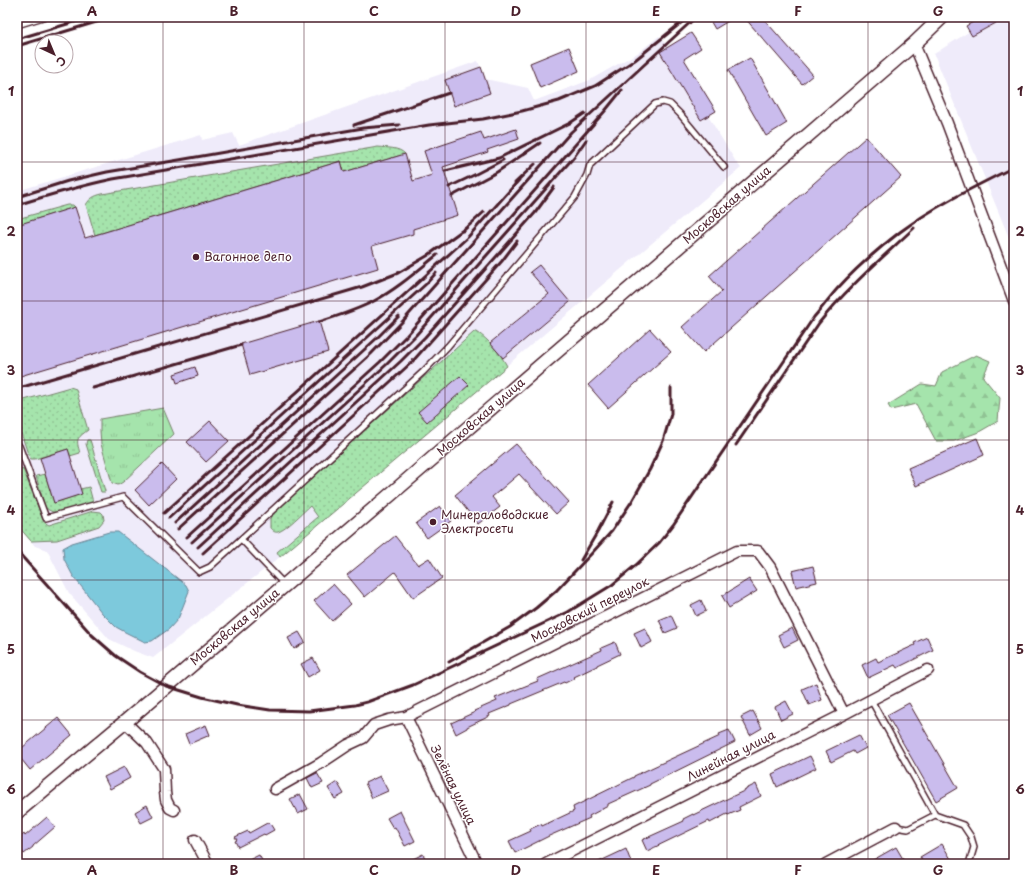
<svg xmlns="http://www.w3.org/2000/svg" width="1031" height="881" viewBox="0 0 1031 881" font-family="'Playpen Sans',sans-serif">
<defs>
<pattern id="grass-dots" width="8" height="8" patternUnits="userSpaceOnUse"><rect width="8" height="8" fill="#a5e4ac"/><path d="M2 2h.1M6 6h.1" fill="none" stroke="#90c394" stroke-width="1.8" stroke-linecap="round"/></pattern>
<pattern id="forest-firs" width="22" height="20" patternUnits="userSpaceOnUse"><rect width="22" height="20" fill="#a5e4ac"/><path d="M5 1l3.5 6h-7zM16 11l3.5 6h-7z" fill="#90c394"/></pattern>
<pattern id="park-tufts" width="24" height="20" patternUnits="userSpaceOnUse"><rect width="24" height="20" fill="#a5e4ac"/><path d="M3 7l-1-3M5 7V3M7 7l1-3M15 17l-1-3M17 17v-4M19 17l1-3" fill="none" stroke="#90c394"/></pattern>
</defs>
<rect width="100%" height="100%" fill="#fff"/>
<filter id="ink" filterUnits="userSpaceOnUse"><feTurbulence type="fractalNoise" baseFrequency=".025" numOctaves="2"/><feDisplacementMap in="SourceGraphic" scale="8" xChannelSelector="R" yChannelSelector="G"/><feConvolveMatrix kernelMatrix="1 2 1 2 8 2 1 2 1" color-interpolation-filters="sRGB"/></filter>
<g filter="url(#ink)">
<path fill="#efebfa" d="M992 17H1014V250L934 54Z
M659 36 668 47 674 43 716 111 708 116 736 162 741 168 280 557 153 658 134 651 109 639 69 593 47 550 35 546 17 525V191L201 135 202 140 233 133 239 145 478 61 485 79 528 88 534 101 590 80 639 52Z"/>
<path fill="url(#grass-dots)" stroke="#78826c" d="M378 147C386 148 399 147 405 154L344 172 341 161 95 235 86 205C90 198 94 196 102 194Z
M67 205H73L75 207 18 225 17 230V219Z
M474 332H477C489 340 500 353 507 366L280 557 277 552 318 517 310 506C303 512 286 530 278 532 274 533 272 530 270 528V516Z
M70 387 76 389 77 393 88 430C76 439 76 439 80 453L70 456 68 449 35 459H31L28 454 17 421V402Z
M87 440H90L91 443 105 491V492H101L86 444Z
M23 469 44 522 49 525 93 511 101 512 103 514 104 520 99 526 57 540 31 541 17 525V471Z
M45 474 54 503 81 494 80 489 89 487 93 502C85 505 60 514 53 512 50 511 47 509 45 507L36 476Z"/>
<path fill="url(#forest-firs)" stroke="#78826c" d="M976 355 990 361 983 377 1000 398 998 421 979 432 954 441H936L916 404 891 410 888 405 922 384 936 386 942 372Z"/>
<path fill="url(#park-tufts)" stroke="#78826c" d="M163 408 174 434 123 482 118 485 112 483 101 444 100 431V419Z"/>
<path fill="#7dc9dc" stroke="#698595" d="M109 532H118L186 585 189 591 178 619 169 629 152 641 145 642 125 632 116 627 102 613 73 576 64 559 63 548 72 543Z"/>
<path fill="#cabced" stroke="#4a1f2b" d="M708 17H735L715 29Z
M744 17H762L813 75 802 84Z
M982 17H1007L972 36 966 26Z
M691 33 701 48 684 59 716 111 701 120 660 52Z
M569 47 579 71 540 88 530 63Z
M750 58 787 123 766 136 728 70Z
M481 67 490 93 454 106 445 80Z
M516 129 519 139 487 150 488 152 443 167 458 215 413 229V234L372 246 378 268 17 377V225L75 207 85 238 341 161 344 172 405 154 413 181 432 175 424 151 481 132 484 140Z
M866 137 901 177 704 352 682 327 722 291 709 276Z
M539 265 570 302 503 358 490 343 549 294 530 272Z
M319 321 328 352 250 375 241 344Z
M650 329 671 352 608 408 588 385Z
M195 367 198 376 177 383 174 374Z
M460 376 469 385 427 422 418 412Z
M210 421 229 441 206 462 187 442Z
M977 438 984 455 916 486 908 468Z
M516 444 569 502 556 514 519 474 492 497 500 507 478 524 455 495Z
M68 449 82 494 54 503 40 458Z
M162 464 176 479 149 505 135 490Z
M440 506 451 521 427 538 416 523Z
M395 536 418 565 429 558 442 578 413 598 395 572 365 597 347 575Z
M813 566 817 582 796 587 792 571Z
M749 579 757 591 729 608 722 596Z
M333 584 351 604 332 621 314 601Z
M701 600 706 611 696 616 691 605Z
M671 615 677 628 665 633 659 620Z
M645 628 652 642 641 648 634 633Z
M792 628 798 640 784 647 778 635Z
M299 632 305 642 294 649 288 638Z
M927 637 933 650 897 668 895 665 868 678 862 665 876 658 878 662 915 645 914 643Z
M615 642 620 654 597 665V666L574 677 575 678 565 683 564 682 511 704V705L489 714 490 716 467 727V728L456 734 451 723 475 712 474 711 497 701 495 698 538 681 537 679 602 650 601 648Z
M313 658 320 670 308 677 301 664Z
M816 683 822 700 809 705 802 689Z
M786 701 793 714 781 720 775 707Z
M909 703 958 788 936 801 887 715Z
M753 711 762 728 750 735 741 717Z
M58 718 72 735 30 770 17 754V752Z
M206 725 210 735 189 744 185 734Z
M729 730 735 742 650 784V785L608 804V806L589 816 590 818 549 836 515 853 509 841 531 831 530 829 541 824 542 826 574 811 573 807 634 777V776L720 736 719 734Z
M859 735 866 748 855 754 853 751 831 762 826 751Z
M810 756 816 768 777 787 772 774Z
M124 767 130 778 110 789 104 777Z
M317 773 323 783 312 788 307 778Z
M380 776 388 791 372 798 365 783Z
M337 782 344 794 335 799 328 788Z
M756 784 761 796 739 807 740 810 728 815 727 814 710 823 709 821 647 851 642 840 684 821 683 819 693 814V815L716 804 746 790V789Z
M300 794 308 809 298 814 290 799Z
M147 805 153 817 141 823 135 812Z
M400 811 415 841 405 846 395 827 393 828 387 818Z
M47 817 55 827 33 846V847L24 854 17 845V840L24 834 25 836Z
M269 822 274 830 265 835 264 834 238 847 235 841 237 840 235 837 248 831 249 833Z
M942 844 954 864H924L920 857Z
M896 847 906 864H866Z
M626 849 631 862 627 864H594Z
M423 854 428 864H403Z
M259 855 264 864H241Z"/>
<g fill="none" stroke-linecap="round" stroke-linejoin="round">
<g stroke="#4a1f2b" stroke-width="8">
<path id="service" d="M17 25 43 17
M19 446 46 518 123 497 199 572 210 567 241 539 284 584
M241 539 423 372 448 346 575 197 587 175 590 165 655 104 663 102 670 104 680 114 724 167
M871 700 935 815
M896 827 908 829 935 815 963 825 971 837 974 847 969 864"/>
</g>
<g stroke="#4a1f2b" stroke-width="13">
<path id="minor" d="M914 44 947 123 1014 301
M406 717 477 864
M125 722 147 743 164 769 165 792 166 800 170 808 174 810
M275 789 321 763 348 745 363 738 374 725 389 720 406 717 737 551H758L770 567 844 714
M195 840 208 864
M546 864 844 714 928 670
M826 864 896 827"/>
</g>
<g stroke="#4a1f2b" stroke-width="16">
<path id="tertiary" d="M17 812 125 722 397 489 914 44 942 17"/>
</g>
<use href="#service" stroke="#fff" stroke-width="5"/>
<use href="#minor" stroke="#fff" stroke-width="10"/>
<use href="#tertiary" stroke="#fff" stroke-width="13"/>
<path stroke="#4a1f2b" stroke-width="3" d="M17 39 91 17
M17 46 113 17
M354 125 449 93
M445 171 499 158 570 123 585 113
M515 183 535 164
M449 187 474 175 503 160
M452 196 497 172 540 143
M17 197 68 181 107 172 179 160 322 135 363 128 399 125
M17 205C49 195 80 186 113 179L429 125 483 119 522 111 559 101 595 86 635 60 687 18
M463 231 484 212
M319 322C338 316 357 310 374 301 397 289 417 271 437 255
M17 388 26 386 362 287 398 273 427 256 467 227
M93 388 241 345
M736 445 819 323C847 288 881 259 914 228
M164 513 468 237 519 180
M169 518 426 284 436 273
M175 523 377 338 399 316
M178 529 371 354 402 322 571 132 696 17
M187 537 380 362 407 335 605 111 622 90
M192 542 386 365 416 335 574 157 586 140
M198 547 401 361 425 337 535 213 554 187
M17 551 92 635 116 656 140 672 166 686 202 697 237 705 270 710 309 711 355 705 367 702 413 685 568 612 612 585 636 565 659 543 673 525 814 317C822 308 829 298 837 289 856 268 878 249 900 232 933 207 976 186 1014 167
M203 553 412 362 502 261 517 241
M581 560 598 531 613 502
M449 662 510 627 536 608 556 591 592 553 612 531 632 501 650 469 663 441 671 414V388"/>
</g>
</g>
<path fill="none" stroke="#4a1f2b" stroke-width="1" stroke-opacity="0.55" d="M163 17V864M304 17V864M445 17V864M586 17V864M727 17V864M868 17V864M17 162H1014M17 301H1014M17 440H1014M17 580H1014M17 720H1014"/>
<g fill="#4a1f2b" stroke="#fff" stroke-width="1.5">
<circle cx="196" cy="257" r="4"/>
<circle cx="433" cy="522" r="4"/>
</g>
<g text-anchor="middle" stroke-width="3" stroke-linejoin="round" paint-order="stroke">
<g font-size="12" fill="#4a1f2b" stroke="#fff">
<text transform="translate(727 205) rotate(-41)" y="4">Московская улица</text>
<text transform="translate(481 417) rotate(-41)" y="4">Московская улица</text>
<text transform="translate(590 610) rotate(-27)" y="4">Московский переулок</text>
<text transform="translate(235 627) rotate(-40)" y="4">Московская улица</text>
<text transform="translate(731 756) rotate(-27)" y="4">Линейная улица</text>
<text transform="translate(453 785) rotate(64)" y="4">Зелёная улица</text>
</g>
<g font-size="12" fill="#4a1f2b" stroke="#fff" text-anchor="start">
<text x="204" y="261">Вагонное депо</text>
<text x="441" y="519">Минераловодские<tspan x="441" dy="14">Электросети</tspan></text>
</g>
</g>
<rect width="1031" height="881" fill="none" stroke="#fff" stroke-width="44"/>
<g transform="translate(54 54) rotate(136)"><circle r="19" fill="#ffffff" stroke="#b7a5aa"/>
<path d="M0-3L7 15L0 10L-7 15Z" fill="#4a1f2b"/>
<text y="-6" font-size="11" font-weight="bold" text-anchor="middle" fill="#4a1f2b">С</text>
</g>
<rect x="22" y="22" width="987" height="837" fill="none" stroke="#4a1f2b" stroke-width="1.5"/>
<g font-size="13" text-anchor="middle" font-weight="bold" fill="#4a1f2b">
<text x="92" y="16">A</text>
<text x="234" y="16">B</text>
<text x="374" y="16">C</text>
<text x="516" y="16">D</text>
<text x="656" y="16">E</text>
<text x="798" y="16">F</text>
<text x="938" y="16">G</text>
<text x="11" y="96">1</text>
<text x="1020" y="96">1</text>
<text x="11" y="236">2</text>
<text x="1020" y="236">2</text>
<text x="11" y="375">3</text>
<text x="1020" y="375">3</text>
<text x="11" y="515">4</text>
<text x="1020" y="515">4</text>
<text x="11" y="654">5</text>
<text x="1020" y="654">5</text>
<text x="11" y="794">6</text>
<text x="1020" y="794">6</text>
<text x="92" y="875">A</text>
<text x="234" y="875">B</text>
<text x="374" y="875">C</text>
<text x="516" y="875">D</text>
<text x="656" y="875">E</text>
<text x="798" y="875">F</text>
<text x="938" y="875">G</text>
</g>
</svg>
